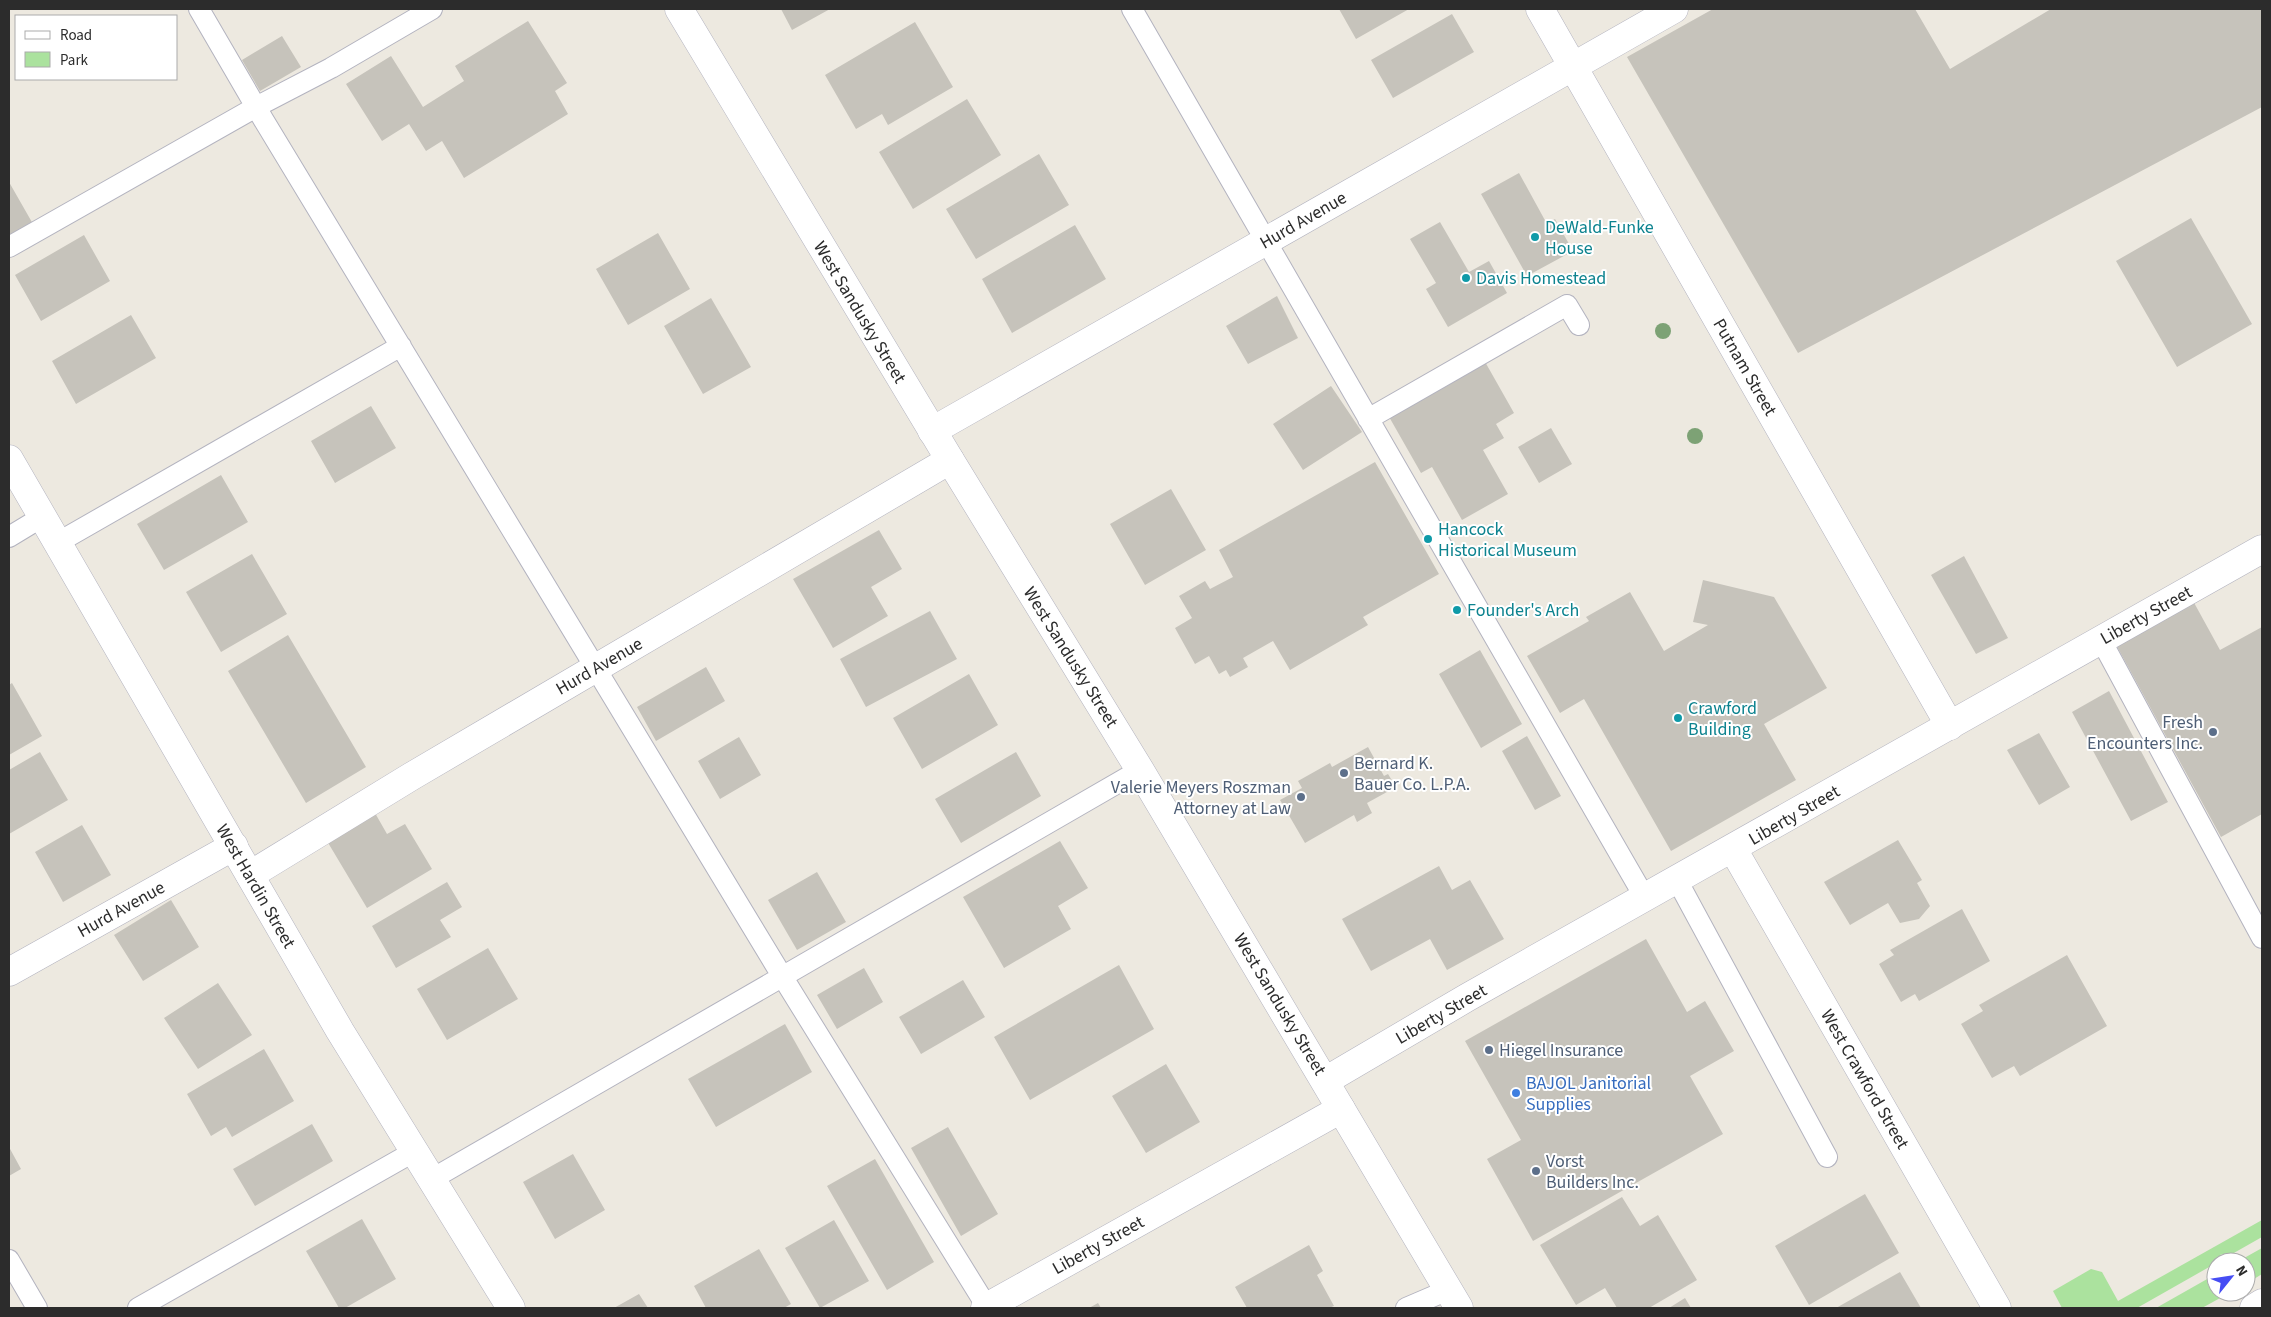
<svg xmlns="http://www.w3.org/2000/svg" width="2271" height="1317" viewBox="0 0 2271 1317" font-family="'Source Sans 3',sans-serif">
<rect width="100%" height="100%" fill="#ede9e0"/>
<path fill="#abe29e" d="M2262 1220V1237L2137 1308H2062L2053 1291 2091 1269 2102 1272 2118 1301Z
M2262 1248V1274L2246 1284V1262H2237Z
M2216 1274V1292H2231L2202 1308H2156Z"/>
<path fill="#c6c3bb" d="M781 9H830L792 30Z
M1339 9H1409L1356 39Z
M1713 9H1915L1950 69 2051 9H2262V107L1798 353 1627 57Z
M1452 14 1474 52 1393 98 1371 60Z
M528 21 567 83 555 91 568 114 464 178 442 141 426 151 409 124 382 141 346 84 391 56 423 107 464 81 455 66Z
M915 22 953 87 888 125 882 114 856 129 825 75Z
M282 36 301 67 260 91 242 60Z
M967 99 1001 155 913 209 879 152Z
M1039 154 1069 205 976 259 946 209Z
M1519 173 1547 224 1555 219 1573 251 1527 276 1481 194Z
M9 182 33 224 9 238Z
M2191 218 2252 324 2177 367 2116 261Z
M1440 222 1469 272 1489 261 1507 293 1448 327 1426 289 1436 283 1410 239Z
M1075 225 1106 279 1012 333 982 279Z
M658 233 690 289 628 325 596 269Z
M84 235 110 281 41 321 15 275Z
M1277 296 1298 338 1248 364 1226 326Z
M711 298 751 367 703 394 664 326Z
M131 315 156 358 76 404 52 361Z
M1484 360 1514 413 1496 424 1504 438 1483 450 1508 494 1462 520 1432 467 1421 473 1388 415Z
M1331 386 1362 432 1303 470 1273 424Z
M371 406 396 448 335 483 311 441Z
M1551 428 1572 464 1539 483 1518 447Z
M1375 462 1439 574 1363 617 1368 625 1290 670 1273 641 1243 658 1248 667 1230 677 1226 670 1219 674 1209 656 1195 664 1175 628 1192 618 1179 596 1205 581 1210 589 1233 577 1219 550Z
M221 475 248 522 164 570 137 524Z
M1171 489 1206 550 1145 585 1110 524Z
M879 530 902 569 871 587 888 616 833 648 793 579Z
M252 554 287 614 221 652 186 592Z
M1964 556 2008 638 1976 654 1931 575Z
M1703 580 1774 597 1827 688 1764 724 1796 780 1671 851 1584 699 1560 713 1527 656 1589 621 1586 617 1630 592 1664 651 1708 625 1693 622Z
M2192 599 2220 650 2262 627V814L2221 837 2114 641Z
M930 611 957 659 866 707 840 659Z
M288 635 366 767 306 803 228 671Z
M1480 650 1522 724 1481 748 1439 674Z
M706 667 725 701 656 741 637 707Z
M969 674 998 725 922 769 893 718Z
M12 683 42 736 9 755V685Z
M2109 691 2168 802 2131 821 2072 712Z
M2039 733 2070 787 2039 805 2007 750Z
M1527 736 1561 796 1535 810 1502 751Z
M739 737 761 775 720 799 698 761Z
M1368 747 1384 776 1388 774 1396 787 1367 803 1372 813 1357 822 1354 815 1305 843 1280 800 1302 788 1298 781 1330 763 1332 767Z
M40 752 68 800 9 834V770Z
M1016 752 1041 796 961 843 935 799Z
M375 813 387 834 405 824 432 869 367 908 327 841Z
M82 825 111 875 63 902 35 852Z
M1898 840 1922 880 1917 883 1930 906 1919 919 1900 923 1888 903 1850 925 1824 882Z
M1060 841 1088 888 1058 906 1071 929 1004 968 963 897Z
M1439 866 1452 890 1470 880 1504 939 1447 970 1430 939 1371 971 1342 919Z
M817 872 846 922 797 950 768 900Z
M447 882 462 907 440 920 451 937 396 968 372 926Z
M171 900 199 947 143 981 114 935Z
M1962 909 1990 961 1919 1001 1915 994 1901 1002 1879 964 1894 955 1890 950Z
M1646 939 1687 1012 1705 1001 1734 1051 1690 1076 1723 1134 1533 1241 1487 1159 1521 1140 1465 1041Z
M488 948 518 999 447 1040 417 989Z
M2067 955 2107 1026 2020 1076 2014 1066 1992 1078 1961 1024 1983 1011 1979 1005Z
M1119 965 1154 1029 1030 1100 994 1037Z
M864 968 883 1002 837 1029 817 995Z
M963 980 985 1017 921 1054 899 1017Z
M218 983 252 1035 198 1069 164 1018Z
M785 1024 812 1072 716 1127 688 1079Z
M264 1049 294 1101 232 1137 226 1127 211 1136 187 1094Z
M1166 1064 1200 1122 1146 1153 1112 1096Z
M312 1124 333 1161 255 1206 233 1169Z
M948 1127 998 1214 961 1236 911 1148Z
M9 1147 21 1169 9 1176Z
M573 1154 605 1210 555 1239 523 1182Z
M875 1159 934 1262 887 1290 827 1186Z
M1865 1194 1899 1253 1809 1305 1775 1246Z
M1622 1197 1640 1226 1658 1215 1697 1280 1649 1308H1617L1605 1288 1576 1305 1540 1245Z
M362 1219 396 1279 345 1308H339L306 1251Z
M834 1220 869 1281 820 1308 785 1248Z
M1309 1245 1323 1271 1317 1275 1334 1306 1329 1308H1247L1235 1287Z
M759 1249 791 1304 784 1308H706L694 1286Z
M1900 1272 1921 1308H1836Z
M639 1294 648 1308H614Z
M1685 1298 1691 1308H1669Z
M1098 1303 1101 1308H1089Z"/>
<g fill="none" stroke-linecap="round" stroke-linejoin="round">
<g stroke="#b3b3bf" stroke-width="22">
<path id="lane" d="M199 9 263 119 782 976 987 1307
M1132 9 1645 898
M9 247 256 107 331 68 432 9
M1368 419 1567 305 1579 325
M9 537 42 517
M57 543 401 346
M2101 640 2262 938
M1677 880 1827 1157
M432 1179 1140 770
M9 1260 37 1308
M138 1308 415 1151
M1406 1308 1448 1290"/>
</g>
<g stroke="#b3b3bf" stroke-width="29">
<path id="street" d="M1540 9 1950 726
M932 431 1674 9
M250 875 412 776 950 460
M9 972 234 846
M985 1308 1341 1109
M2254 1308 2262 1303"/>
</g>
<g stroke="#b3b3bf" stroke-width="29">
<path id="secondary" d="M679 9 950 460 1140 770 1459 1308
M9 459 340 1031 511 1308
M1733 849 1997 1308
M1325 1081 1468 997 2262 549"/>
</g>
<use href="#lane" stroke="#fff" stroke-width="20"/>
<use href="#street" stroke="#fff" stroke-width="28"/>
<use href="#secondary" stroke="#fff" stroke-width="28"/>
</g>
<g fill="#7da275">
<circle cx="1663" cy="331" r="8"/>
<circle cx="1695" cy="436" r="8"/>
</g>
<g fill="#0f9aa8" stroke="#fff" stroke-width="2">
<circle cx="1535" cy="237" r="5"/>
<circle cx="1466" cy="278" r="5"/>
<circle cx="1428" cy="539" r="5"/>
<circle cx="1457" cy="610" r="5"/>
<circle cx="1678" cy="718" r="5"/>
</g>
<g fill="#5c6f8a" stroke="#fff" stroke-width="2">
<circle cx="2213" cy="732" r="5"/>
<circle cx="1344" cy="773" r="5"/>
<circle cx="1301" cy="797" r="5"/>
<circle cx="1489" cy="1050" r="5"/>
<circle cx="1536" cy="1171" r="5"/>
</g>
<circle fill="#3f7fe0" stroke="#fff" stroke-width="2" cx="1516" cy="1093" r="5"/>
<g text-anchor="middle" stroke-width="4" stroke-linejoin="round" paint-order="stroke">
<g font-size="18" fill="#2c2c2c" stroke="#fff">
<text transform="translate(1303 220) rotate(-30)" y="6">Hurd Avenue</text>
<text transform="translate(860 312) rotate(59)" y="6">West Sandusky Street</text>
<text transform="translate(1745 367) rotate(60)" y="6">Putnam Street</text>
<text transform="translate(2146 615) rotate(-29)" y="6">Liberty Street</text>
<text transform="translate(1071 657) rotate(58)" y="6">West Sandusky Street</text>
<text transform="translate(599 666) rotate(-30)" y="6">Hurd Avenue</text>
<text transform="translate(1794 815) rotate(-30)" y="6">Liberty Street</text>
<text transform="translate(256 886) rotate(60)" y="6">West Hardin Street</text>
<text transform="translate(121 909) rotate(-29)" y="6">Hurd Avenue</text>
<text transform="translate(1280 1004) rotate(59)" y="6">West Sandusky Street</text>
<text transform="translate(1441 1014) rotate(-30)" y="6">Liberty Street</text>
<text transform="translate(1865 1079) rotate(60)" y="6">West Crawford Street</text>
<text transform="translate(1098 1245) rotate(-29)" y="6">Liberty Street</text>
</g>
<g font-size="18" fill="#0d838f" stroke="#fff" text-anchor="start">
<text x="1545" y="233">DeWald-Funke<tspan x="1545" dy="21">House</tspan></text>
<text x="1476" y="284">Davis Homestead</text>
<text x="1438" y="535">Hancock<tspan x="1438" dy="21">Historical Museum</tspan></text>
<text x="1467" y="616">Founder's Arch</text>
<text x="1688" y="714">Crawford<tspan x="1688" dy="21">Building</tspan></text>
</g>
<g font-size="18" fill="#4e5e75" stroke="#fff" text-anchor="start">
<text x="2203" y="728" text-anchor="end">Fresh<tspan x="2203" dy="21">Encounters Inc.</tspan></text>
<text x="1354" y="769">Bernard K.<tspan x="1354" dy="21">Bauer Co. L.P.A.</tspan></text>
<text x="1291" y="793" text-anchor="end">Valerie Meyers Roszman<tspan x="1291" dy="21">Attorney at Law</tspan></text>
<text x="1499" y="1056">Hiegel Insurance</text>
<text x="1546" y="1167">Vorst<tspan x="1546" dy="21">Builders Inc.</tspan></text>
</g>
<g font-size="18" fill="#366cbe" stroke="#fff" text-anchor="start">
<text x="1526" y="1089">BAJOL Janitorial<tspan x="1526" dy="21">Supplies</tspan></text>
</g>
</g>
<rect width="2271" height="1317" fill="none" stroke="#2c2c2c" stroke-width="20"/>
<rect x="15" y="15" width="162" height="65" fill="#ffffff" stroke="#ababab"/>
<rect x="25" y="31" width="25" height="8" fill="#ffffff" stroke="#ababab"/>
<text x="60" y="40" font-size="15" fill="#2c2c2c">Road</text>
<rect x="25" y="52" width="25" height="15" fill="#abe29e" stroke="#ababab"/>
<text x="60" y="65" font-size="15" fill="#2c2c2c">Park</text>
<g transform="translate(2231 1277) rotate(60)"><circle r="24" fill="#ffffff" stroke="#ababab"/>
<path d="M0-4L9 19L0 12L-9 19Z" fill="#464df4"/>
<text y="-8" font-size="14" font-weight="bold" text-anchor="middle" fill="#2c2c2c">N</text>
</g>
</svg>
